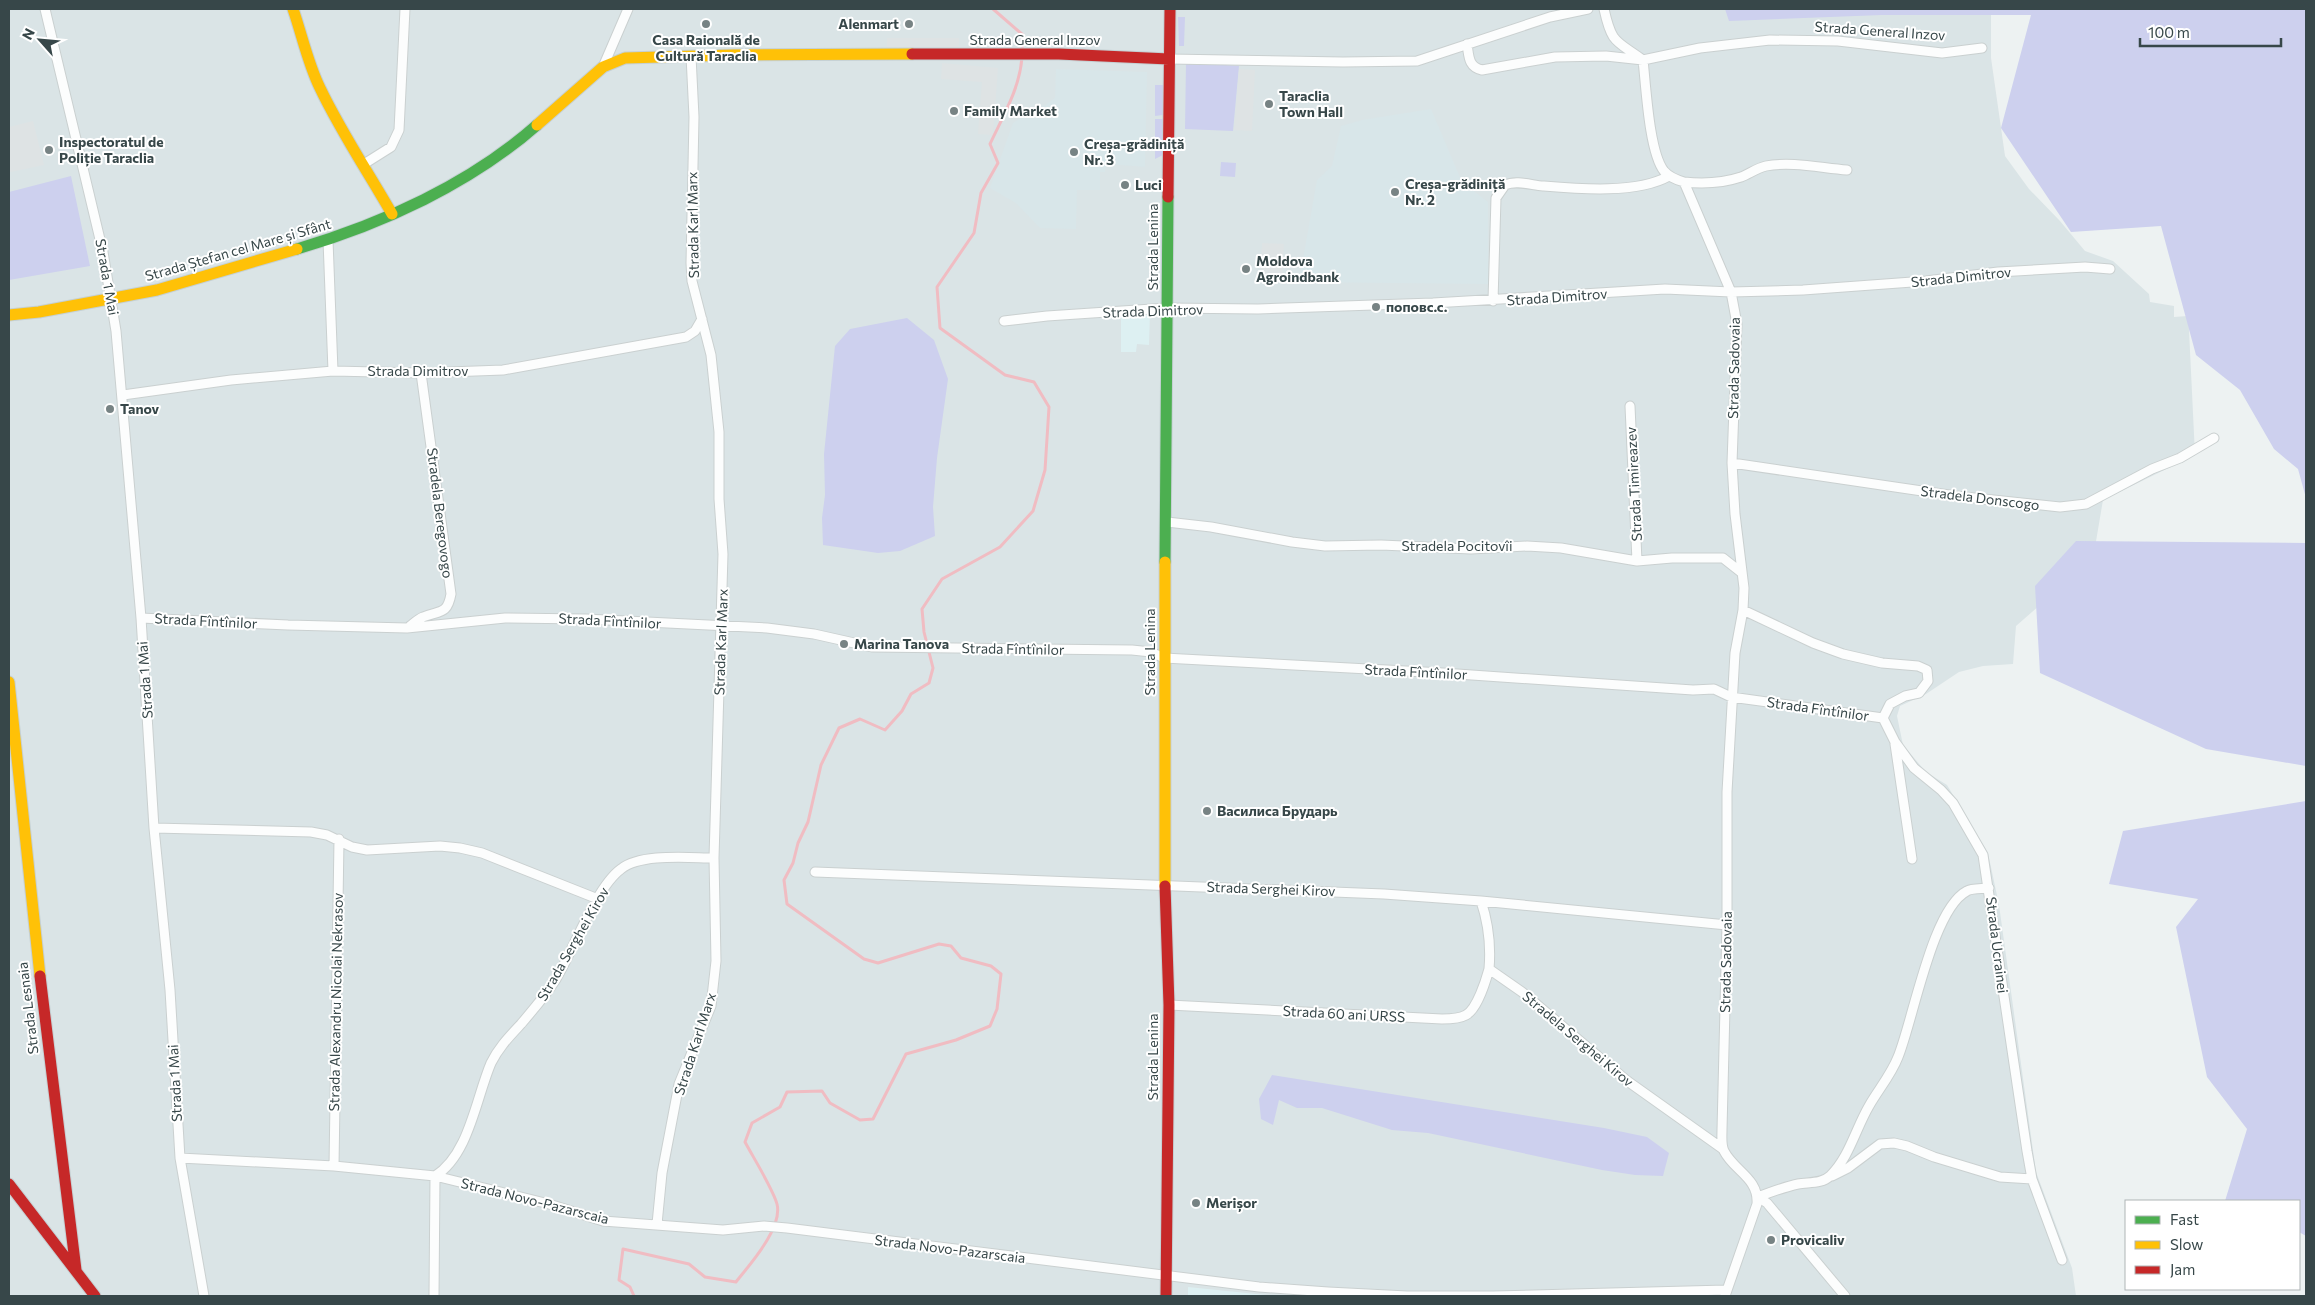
<svg xmlns="http://www.w3.org/2000/svg" width="2315" height="1305" viewBox="0 0 2315 1305" font-family="Commissioner,sans-serif">
<rect width="100%" height="100%" fill="#edf2f2"/>
<path fill="#dae4e6" d="M9 9H1991V58L2005 156 2029 189 2060 221 2085 251 2113 261 2149 294 2150 302 2174 306V317L2188 316 2189 330 2195 455 2103 500 2093 559 2016 626 2013 664 1983 666 1959 672 1926 694 1900 706 1897 716 1903 745 1926 772 1947 785 1988 853 1999 905 2036 1172 2072 1268 2076 1296H9Z"/>
<path fill="#ddf0f2" d="M1150 312 1149 345 1137 344 1136 352H1121V315Z
M1188 1287 1266 1295V1296H1188Z"/>
<path fill="#d8e6e9" d="M1056 69 1147 72 1145 167 1106 164 1105 172H1100V190H1077L1076 229 1040 228 1016 203 990 188 1013 123 1021 118 1030 116 1055 98Z
M1431 109 1462 182 1488 202V284L1299 282 1317 180 1332 166 1341 126 1362 120Z"/>
<path fill="#cdd0ee" d="M1725 9H2306V498L2298 469 2274 449 2240 390 2196 355 2161 226 2071 232 2001 128 2031 15H1882L1729 21Z
M1178 17H1185L1184 46H1179Z
M1186 62 1239 66 1233 131 1185 129Z
M1155 85H1163V115L1155 116Z
M1155 119H1163V155L1155 159Z
M1221 162 1236 163 1235 177 1220 176Z
M71 176 90 266 9 280V192Z
M907 318 934 340 948 379 937 458 933 507 935 536 900 551 878 553 823 545 822 518 825 495 824 454 835 346 850 329Z
M2076 541 2306 543V766L2206 749 2040 673 2035 586Z
M2306 801V1236L2299 1232V1201H2225L2247 1129 2207 1077 2176 927 2198 899 2109 884 2123 831Z
M1272 1075 1604 1128 1647 1137 1669 1153 1663 1176 1635 1175 1602 1170 1428 1133 1392 1130 1322 1108H1297L1279 1100 1273 1125 1261 1119 1259 1099Z"/>
<path fill="#dee3e4" d="M887 38H959V47H887Z
M942 63 998 68 993 135 978 134 982 82 941 79Z
M1239 69 1255 70 1252 131 1234 130Z
M33 121 44 165 11 172 9 171V127Z
M1262 243 1284 244 1282 282 1260 281Z"/>
<g fill="none" stroke-linecap="round" stroke-linejoin="round">
<path stroke="#f0bcc2" stroke-width="3" d="M993 9 1023 35 1022 50
M634 1296 630 1287 619 1280 623 1249 689 1264 705 1277 736 1282C750 1264 783 1228 777 1204 773 1189 753 1157 745 1142L752 1123 780 1107 787 1092 822 1091 830 1103 860 1120 873 1119 906 1054 956 1040 990 1026 997 1009 1001 974 991 966 961 958 951 946 939 944 878 963 864 959 787 904 784 880 793 863 798 843 808 822 821 765 839 728 860 719 885 730 902 711 911 694 929 683 933 668 924 632 922 609 942 579 1000 547 1033 511 1045 470 1049 407 1034 382 1005 375 940 328 937 287 974 233 981 193 998 163 990 144C1003 116 1020 88 1022 57"/>
<g stroke="#cad0d0" stroke-width="11">
<path id="street" d="M45 9 103 252 116 331 141 618 154 828 170 990 180 1158 204 1296
M1604 9C1612 45 1616 40 1643 60 1646 86 1649 152 1664 171 1669 177 1677 180 1684 182L1731 292 1737 324 1732 463 1735 514 1744 588 1743 610 1735 653 1727 792V925L1722 1130C1722 1137 1721 1145 1724 1151 1734 1171 1759 1178 1757 1204L1725 1296
M1467 44C1469 56 1468 67 1482 70L1555 57 1606 56 1643 60 1700 48 1770 40 1838 41 1942 53 1982 48
M1169 59 1343 62 1417 61 1550 17 1588 9
M603 67 628 9
M364 164 391 147 399 130 405 9
M1684 182C1703 184 1723 183 1741 177 1749 174 1757 168 1766 166 1791 161 1821 168 1847 170
M328 240 333 371
M1493 301 1496 198 1505 185C1516 180 1531 185 1543 186 1579 189 1637 194 1669 176
M1004 321 1047 316 1167 308 1258 309 1433 303 1665 289 1731 292 1803 290 1926 281 1998 272 2085 267 2110 269
M123 395 231 380 333 371 421 373 503 370 686 337 695 331 702 319
M1630 406 1637 561
M1732 463 1956 496 2060 507 2086 504 2152 469 2180 458 2214 438
M1167 522 1211 527 1292 542 1325 546 1381 545 1471 549 1527 546 1561 548 1637 561 1672 558H1723L1742 573
M1743 610 1813 643 1843 654 1882 663 1918 666 1927 670 1928 681 1919 693 1905 696 1890 704 1883 718
M141 618 288 625 407 628 505 618 586 619 767 628 814 634 872 647 1132 650 1151 652 1164 658 1443 673 1693 690 1714 689 1731 697 1883 718
M410 626C414 623 418 619 423 617 439 610 447 616 451 594L421 373
M1883 718 1895 742 1914 768 1941 790 1953 803 1983 855 2027 1151 2032 1179 2062 1260
M1895 744 1912 859
M154 828 311 832 327 835 352 847 367 850 440 846 460 848 482 853 598 899
M815 872 1384 894 1481 901 1727 925
M1481 901C1488 922 1491 946 1489 969L1522 992 1626 1080 1723 1149
M1169 1005 1442 1019C1449 1019 1459 1019 1466 1015 1477 1009 1486 980 1489 969
M180 1158 334 1166 435 1176 549 1204 603 1221 723 1230 764 1226 787 1228 1259 1287 1328 1292 1407 1296H1493L1726 1290
M334 1166 339 839
M1832 1176 1848 1168 1880 1144 1894 1143 1907 1146 1934 1157 2000 1177 2032 1179
M1758 1197C1771 1192 1784 1187 1798 1184 1808 1182 1822 1184 1830 1176 1849 1158 1856 1128 1869 1106 1878 1090 1891 1075 1898 1057 1913 1021 1932 909 1967 891 1972 888 1983 889 1989 888
M1758 1197 1767 1203 1845 1296
M657 1224 662 1173 679 1084 711 1006 716 961 714 858 723 554 719 499V432L711 355 692 281 691 263 694 117 691 56
M434 1296 435 1176C469 1155 476 1098 491 1063 499 1047 509 1037 521 1024 533 1010 546 995 556 979 573 951 596 887 621 869 641 853 689 858 714 858"/>
</g>
<g stroke="#c5d0d3" stroke-width="13">
<path id="fast" d="M297 249C382 224 470 184 537 125
M1165 562 1168 197"/>
</g>
<g stroke="#c5d0d3" stroke-width="13">
<path id="slow" d="M293 9C302 35 308 64 320 88 341 132 368 172 392 214
M537 125 603 67 625 58 733 55 912 54
M9 315 39 312 157 290 297 249
M1165 562V886
M9 682 40 976"/>
</g>
<g stroke="#c5d0d3" stroke-width="13">
<path id="jam" d="M912 54H1059L1169 59
M1168 197 1170 9
M1165 886 1169 1005 1166 1296
M40 976 76 1270
M9 1184 95 1296"/>
</g>
<use href="#street" stroke="#fcfdfd" stroke-width="9"/>
<use href="#fast" stroke="#4caf50" stroke-width="11"/>
<use href="#slow" stroke="#ffc107" stroke-width="11"/>
<use href="#jam" stroke="#c62828" stroke-width="11"/>
</g>
<g fill="#778384" stroke="#fff" stroke-width="2">
<circle cx="706" cy="24" r="5"/>
<circle cx="909" cy="24" r="5"/>
<circle cx="1269" cy="104" r="5"/>
<circle cx="954" cy="111" r="5"/>
<circle cx="49" cy="150" r="5"/>
<circle cx="1074" cy="152" r="5"/>
<circle cx="1125" cy="185" r="5"/>
<circle cx="1395" cy="192" r="5"/>
<circle cx="1246" cy="269" r="5"/>
<circle cx="1376" cy="307" r="5"/>
<circle cx="110" cy="409" r="5"/>
<circle cx="844" cy="644" r="5"/>
<circle cx="1207" cy="811" r="5"/>
<circle cx="1196" cy="1203" r="5"/>
<circle cx="1771" cy="1240" r="5"/>
</g>
<g text-anchor="middle" stroke-width="4" stroke-linejoin="round" paint-order="stroke">
<g font-size="14" font-weight="bold" fill="#374749" stroke="#fff" text-anchor="start">
<text x="899" y="29" text-anchor="end">Alenmart</text>
<text x="706" y="45" text-anchor="middle">Casa Raională de<tspan x="706" dy="16">Cultură Taraclia</tspan></text>
<text x="1279" y="101">Taraclia<tspan x="1279" dy="16">Town Hall</tspan></text>
<text x="964" y="116">Family Market</text>
<text x="59" y="147">Inspectoratul de<tspan x="59" dy="16">Poliție Taraclia</tspan></text>
<text x="1084" y="149">Creșa-grădiniță<tspan x="1084" dy="16">Nr. 3</tspan></text>
<text x="1405" y="189">Creșa-grădiniță<tspan x="1405" dy="16">Nr. 2</tspan></text>
<text x="1135" y="190">Luci</text>
<text x="1256" y="266">Moldova<tspan x="1256" dy="16">Agroindbank</tspan></text>
<text x="1386" y="312">поповс.с.</text>
<text x="120" y="414">Tanov</text>
<text x="854" y="649">Marina Tanova</text>
<text x="1217" y="816">Василиса Брударь</text>
<text x="1206" y="1208">Merișor</text>
<text x="1781" y="1245">Provicaliv</text>
</g>
<g font-size="14" fill="#374749" stroke="#fff">
<text transform="translate(1880 31) rotate(4)" y="5">Strada General Inzov</text>
<text x="1035" y="45">Strada General Inzov</text>
<text transform="translate(693 225) rotate(-91)" y="5">Strada Karl Marx</text>
<text transform="translate(1153 247) rotate(-90)" y="5">Strada Lenina</text>
<text transform="translate(238 250) rotate(-16)" y="5">Strada Ștefan cel Mare și Sfânt</text>
<text transform="translate(107 277) rotate(80)" y="5">Strada 1 Mai</text>
<text transform="translate(1961 277) rotate(-6)" y="5">Strada Dimitrov</text>
<text transform="translate(1557 297) rotate(-4)" y="5">Strada Dimitrov</text>
<text transform="translate(1153 311) rotate(-2)" y="5">Strada Dimitrov</text>
<text transform="translate(1734 368) rotate(-89)" y="5">Strada Sadovaia</text>
<text x="418" y="376">Strada Dimitrov</text>
<text transform="translate(1634 484) rotate(-93)" y="5">Strada Timireazev</text>
<text transform="translate(1980 498) rotate(7)" y="5">Stradela Donscogo</text>
<text transform="translate(440 513) rotate(83)" y="5">Stradela Beregovogo</text>
<text x="1457" y="551">Stradela Pocitovîi</text>
<text transform="translate(206 621) rotate(3)" y="5">Strada Fîntînilor</text>
<text transform="translate(610 621) rotate(3)" y="5">Strada Fîntînilor</text>
<text transform="translate(721 642) rotate(-88)" y="5">Strada Karl Marx</text>
<text transform="translate(1013 649) rotate(1)" y="5">Strada Fîntînilor</text>
<text transform="translate(1150 652) rotate(-90)" y="5">Strada Lenina</text>
<text transform="translate(1416 672) rotate(3)" y="5">Strada Fîntînilor</text>
<text transform="translate(145 680) rotate(-94)" y="5">Strada 1 Mai</text>
<text transform="translate(1818 709) rotate(8)" y="5">Strada Fîntînilor</text>
<text transform="translate(1271 889) rotate(2)" y="5">Strada Serghei Kirov</text>
<text transform="translate(573 944) rotate(-60)" y="5">Strada Serghei Kirov</text>
<text transform="translate(1997 945) rotate(83)" y="5">Strada Ucrainei</text>
<text transform="translate(1726 962) rotate(-89)" y="5">Strada Sadovaia</text>
<text transform="translate(336 1002) rotate(-89)" y="5">Strada Alexandru Nicolai Nekrasov</text>
<text transform="translate(28 1008) rotate(-97)" y="5">Strada Lesnaia</text>
<text transform="translate(1344 1014) rotate(3)" y="5">Strada 60 ani URSS</text>
<text transform="translate(1578 1039) rotate(40)" y="5">Stradela Serghei Kirov</text>
<text transform="translate(695 1044) rotate(-72)" y="5">Strada Karl Marx</text>
<text transform="translate(1153 1057) rotate(-90)" y="5">Strada Lenina</text>
<text transform="translate(175 1083) rotate(-93)" y="5">Strada 1 Mai</text>
<text transform="translate(535 1201) rotate(14)" y="5">Strada Novo-Pazarscaia</text>
<text transform="translate(950 1249) rotate(7)" y="5">Strada Novo-Pazarscaia</text>
</g>
</g>
<rect width="2315" height="1305" fill="none" stroke="#374749" stroke-width="20"/>
<rect x="2125" y="1200" width="175" height="90" fill="#ffffff" stroke="#afb5b6"/>
<rect x="2135" y="1216" width="25" height="8" fill="#4caf50" stroke="#afb5b6"/>
<text x="2170" y="1225" font-size="15" fill="#374749">Fast</text>
<rect x="2135" y="1241" width="25" height="8" fill="#ffc107" stroke="#afb5b6"/>
<text x="2170" y="1250" font-size="15" fill="#374749">Slow</text>
<rect x="2135" y="1266" width="25" height="8" fill="#c62828" stroke="#afb5b6"/>
<text x="2170" y="1275" font-size="15" fill="#374749">Jam</text>
<g transform="translate(40 40) rotate(297)" stroke="#ffffff" stroke-width="4" paint-order="stroke">
<path d="M0-4L9 19L0 12L-9 19Z" fill="#374749"/>
<text y="-8" font-size="14" font-weight="bold" text-anchor="middle" fill="#374749">N</text>
</g>
<path d="M2140 38v8h141v-8" fill="none" stroke="#374749" stroke-width="2.5"/>
<text x="2148" y="38" font-size="15" fill="#374749" stroke="#ffffff" stroke-width="4" paint-order="stroke">100 m</text>
</svg>
